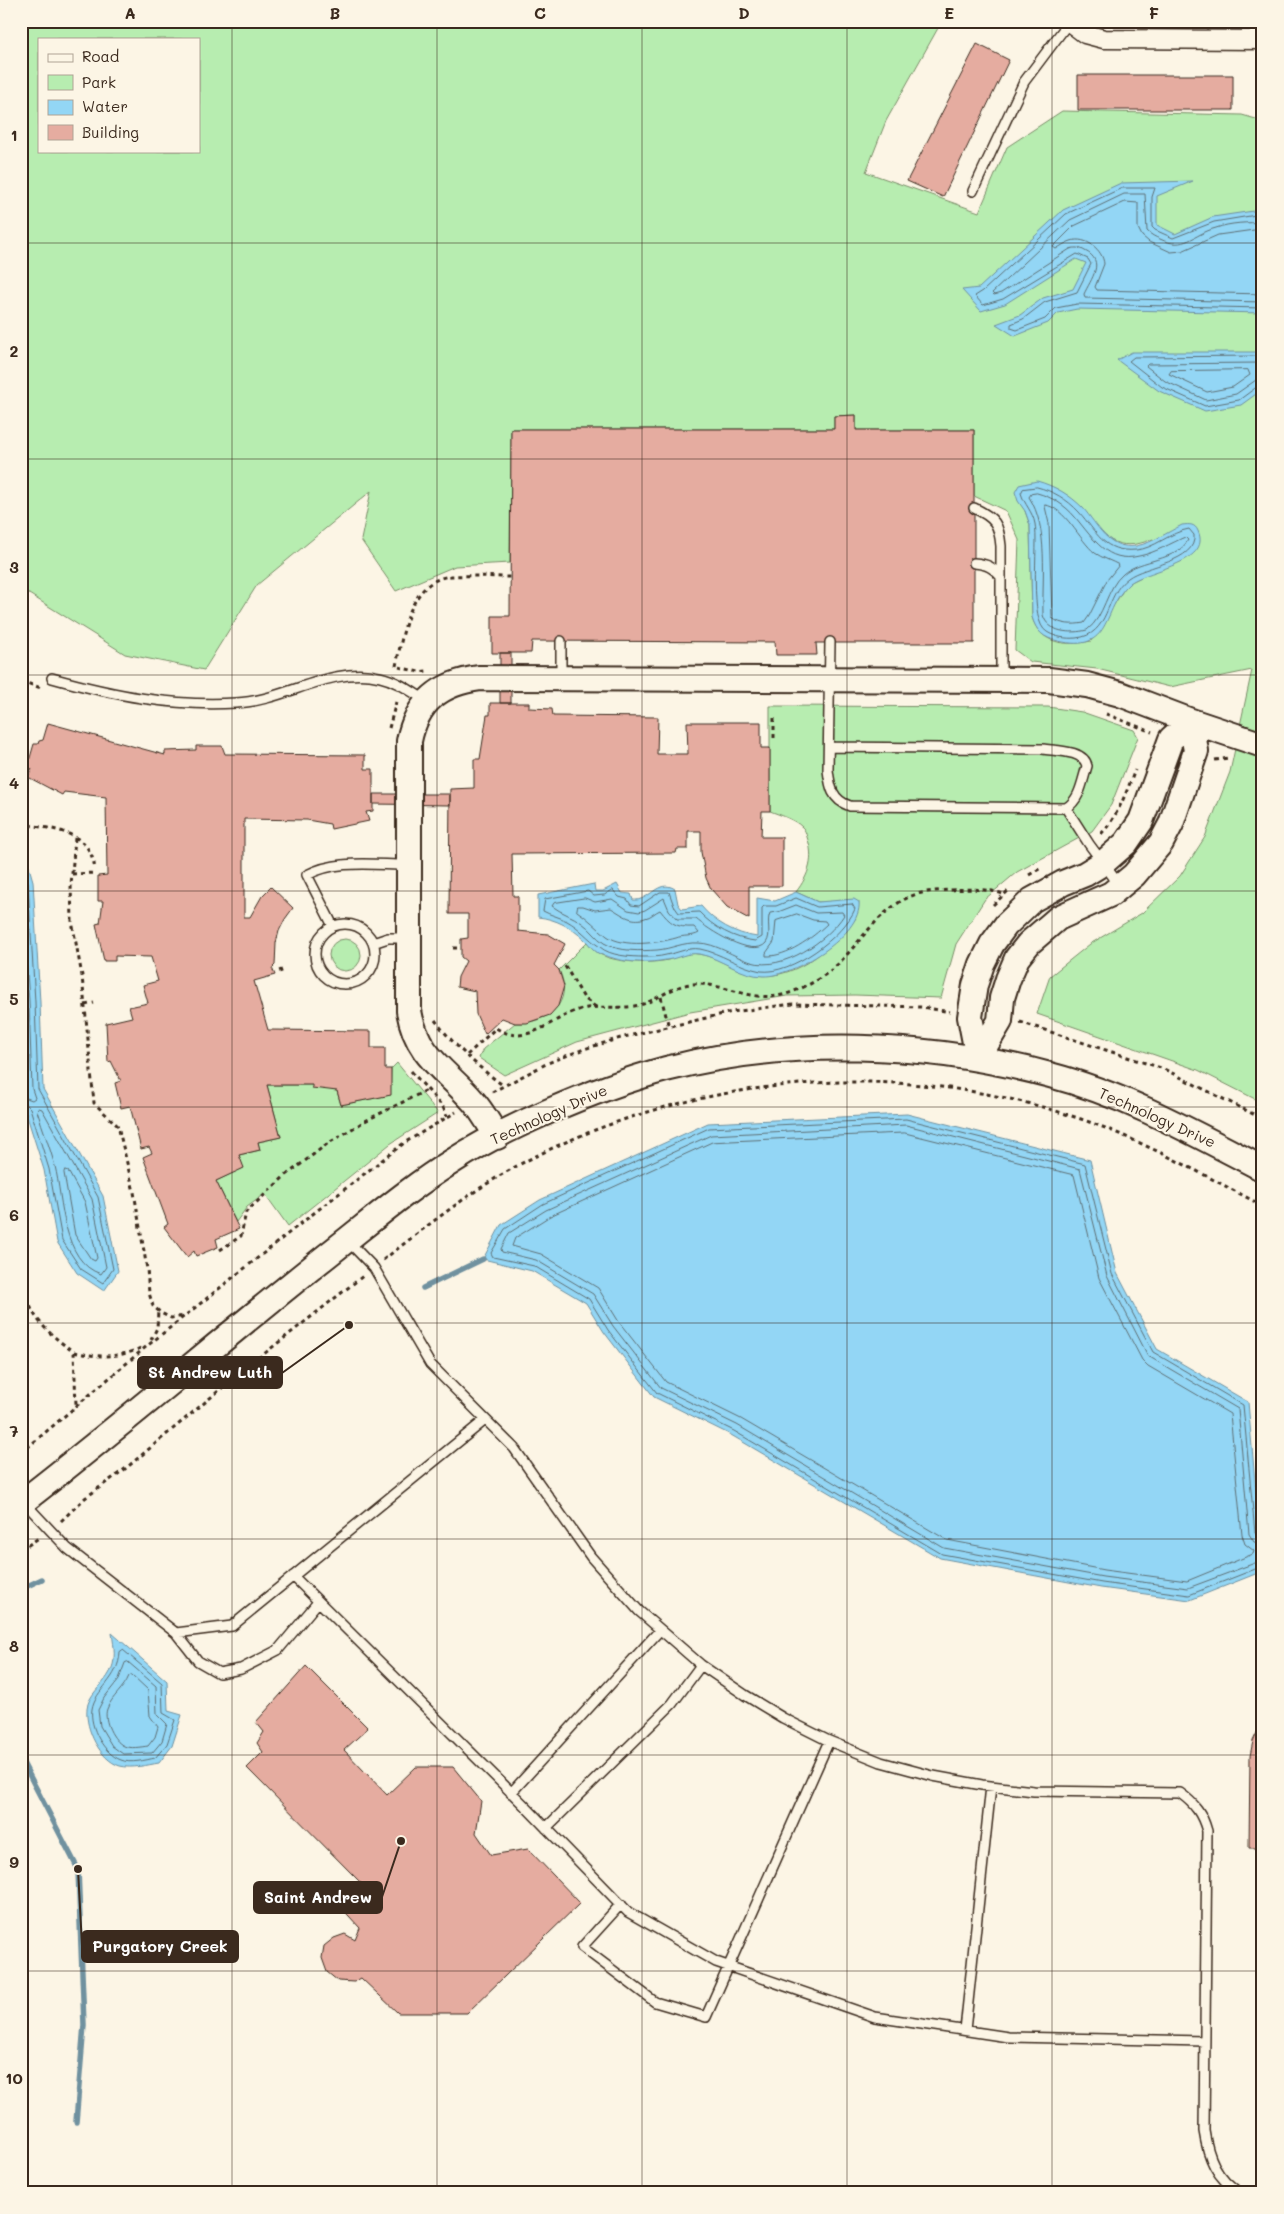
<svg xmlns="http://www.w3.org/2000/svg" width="1284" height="2214" viewBox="0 0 1284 2214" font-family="Mali,sans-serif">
<rect width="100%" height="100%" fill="#fcf5e5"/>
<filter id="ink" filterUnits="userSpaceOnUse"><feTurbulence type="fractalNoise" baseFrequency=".02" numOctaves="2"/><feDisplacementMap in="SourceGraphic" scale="10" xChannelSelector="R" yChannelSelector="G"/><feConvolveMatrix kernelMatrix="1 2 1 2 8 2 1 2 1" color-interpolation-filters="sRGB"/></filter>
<g filter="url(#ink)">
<path fill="#b7edb0" stroke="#798c67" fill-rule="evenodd" d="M21 21H942L886 121 866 172 979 212 1007 147 1062 111 1242 115 1263 121V1103L1198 1070 1037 1014 1050 976 1090 944 1142 913 1180 876 1205 837 1230 772 1252 670 1170 687 1097 669 1031 662 1015 650 1019 540 1006 511 974 496V430H856V415L834 416V429H511L510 563 455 566 396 591 361 540 371 491 257 585 204 670 125 654 21 589ZM39 39H199V151H39ZM1083 509C1103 538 1116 554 1153 539L1145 575 1131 582 1124 589 1091 641C1067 646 1040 645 1032 617L1030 525 1025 511Z
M770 706 1048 707 1082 712 1134 730 1138 737 1111 805 1092 831 1017 872 985 899 956 944 941 998 855 995 787 996 690 1012 577 1042 504 1075 479 1058 483 1049 515 1023C547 1024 575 1003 559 970L587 942C590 945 594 950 598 953 613 963 651 964 668 960 678 957 688 952 698 954 715 956 731 968 748 973 790 986 832 948 856 918L830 902H818L796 892C809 875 815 858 807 837 806 834 805 829 802 827 794 819 780 815 770 811Z
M329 955a16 16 0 1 1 32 0a16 16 0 1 1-32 0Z
M397 1063 438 1113 390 1144 288 1226 265 1194 247 1207 236 1222 216 1181 243 1168 239 1155 260 1150 258 1142 281 1137 267 1085H312L337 1091 341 1105 390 1095 391 1069Z"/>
<path fill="#93d6f5" stroke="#70919f" d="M1193 181 1157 196V225L1175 234 1213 217 1260 210 1263 216V313L1077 309 1058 313 1048 323 1015 336 996 324 1020 315 1043 298 1073 289 1086 263 1076 259 1005 304 981 311 962 290 979 288 1063 210 1121 183Z
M1132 352H1263V389L1241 405 1205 411 1159 391 1117 360Z
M1037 481C1055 486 1070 495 1083 508 1098 525 1108 550 1136 546 1152 543 1168 532 1182 525 1190 524 1195 524 1198 531 1213 564 1144 570 1129 584 1101 610 1113 654 1058 641 1043 638 1036 631 1032 617L1030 525 1025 511 1018 501 1015 492 1019 485Z
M21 858 27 860 33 881 40 1002 43 1089 103 1196 118 1271 104 1291 77 1273 57 1242 44 1170 25 1110 21 1105Z
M594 884 595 891H603L617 884 622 893 631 894 633 900C649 902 658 878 675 889L678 904 682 909 701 906C714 922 735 934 757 937V898L775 901 796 892 818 902 854 899 859 902C863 935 792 977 764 976 740 976 721 958 699 954 687 952 677 959 666 960 650 963 632 963 616 959 611 957 603 956 598 953 593 950 589 944 585 940 571 927 556 919 538 917V895Z
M907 1114 1090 1160 1117 1273 1157 1349 1248 1402 1263 1571 1190 1600 1101 1588 940 1558 731 1435 654 1397 604 1332 586 1303 532 1271 483 1259 501 1225 540 1200 708 1123Z
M112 1633 167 1681 168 1711 182 1715 172 1746 159 1763C147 1765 132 1769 120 1766 100 1760 85 1729 87 1709 88 1695 102 1686 109 1674 117 1661 114 1647 112 1633Z"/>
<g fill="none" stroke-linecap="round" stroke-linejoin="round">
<path stroke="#5e6f74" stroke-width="1" d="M1263 217 1256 215 1214 222 1173 238 1155 230 1152 227V197L1155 188H1122L1066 214 983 291 975 296 983 305 1003 299 1077 254 1088 259 1091 264 1077 292 1045 302 1023 319 1011 324V328L1017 330 1045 319 1056 308 1077 304 1263 308
M1263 223C1248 222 1230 223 1216 228 1193 234 1185 251 1160 239 1155 237 1151 235 1147 231L1145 194H1124L1070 220 992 293 994 295 1001 293 1070 249C1076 247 1080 248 1085 251 1106 261 1091 279 1084 294L1085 298 1263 302
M1263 231 1254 230 1218 235 1182 251 1171 252 1149 242 1142 236 1138 228V203L1125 202 1074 226 1053 247 1056 249C1061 246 1065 243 1071 241 1086 236 1103 250 1104 264L1095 287 1097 290 1263 294
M1263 356 1134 357 1129 361 1162 387 1205 406 1239 400 1258 386 1263 385
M1263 363 1148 364 1146 366 1165 381 1206 400 1236 394 1256 380 1263 379
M1248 370 1250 375 1233 387 1207 392 1169 374 1171 371Z
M1037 487C1053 491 1067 499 1079 512 1097 532 1103 553 1136 550 1154 549 1170 532 1189 529L1194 535C1197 562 1145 565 1128 578 1104 595 1111 635 1076 638 1066 639 1055 637 1047 632 1028 621 1039 546 1035 524 1033 512 1024 504 1021 493L1023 489Z
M1037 493C1052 497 1065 505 1075 517 1093 538 1107 564 1139 556 1155 553 1171 543 1185 537L1188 540C1176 562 1141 558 1123 574 1106 588 1105 617 1087 630 1071 634 1048 633 1043 615 1042 578 1049 528 1029 497L1031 494Z
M1045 505C1065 507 1079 540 1095 553 1102 558 1112 561 1119 565L1107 580 1089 616 1084 623C1073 625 1061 625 1052 618L1049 524Z
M21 863 28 882 35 1002 38 1089 98 1197 113 1269 103 1283 81 1269 62 1240 49 1169 30 1108 26 1104 21 1103
M21 882 29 1002 32 1089 35 1098 32 1100 21 1096
M613 890 619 897 627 899 631 905 639 906 660 892H669L674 906 679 913 699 912C713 927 734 939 755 941L762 937V908L764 906H776L796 898 817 907 852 904 855 909C844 936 791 975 761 971 739 967 721 953 700 949 688 947 678 953 666 955 659 957 651 957 644 957 631 957 610 956 600 947 588 939 580 928 567 921 560 917 550 915 543 911L545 899 588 891 594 896 604 895Z
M585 898 595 902 612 899 628 910 639 912 645 910 664 898 669 910 677 919H696C707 929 753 959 766 943 772 935 766 921 770 913L778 912 796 905 816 913 842 912 844 915C828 940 783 972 751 962 734 957 716 943 698 943 683 942 671 949 657 950 641 951 619 952 604 943 596 938 590 928 582 923 573 916 561 913 552 906L554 903Z
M578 906H583L595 910 611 908C622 914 631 923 645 918 651 917 655 912 660 910 670 923 676 928 694 927L699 933C693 937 683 935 676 938 658 943 624 948 607 936 597 928 588 918 577 911Z
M797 914 813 920 825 921 827 924C812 938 787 957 766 956V953L774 942 776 921Z
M21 997 24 1086 21 1089
M39 1108 42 1109 92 1199 106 1267 101 1274C62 1262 63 1199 55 1166 50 1148 43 1129 37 1111Z
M905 1133 1074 1175 1099 1278 1142 1360 1148 1366 1230 1414 1242 1535 1245 1544 1254 1551 1253 1554 1187 1581 1104 1570 947 1540 741 1419 666 1382 619 1322 598 1288 541 1254 512 1246 515 1238 550 1216 712 1142Z
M65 1170 68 1171 85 1202 97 1258 95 1261 91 1259 75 1235 64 1173Z
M1263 1538 1258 1537 1255 1533 1243 1405 1153 1352 1112 1274 1085 1164 906 1119 709 1128 543 1204 505 1229 491 1253 493 1257 534 1266 589 1299 608 1330 657 1393 734 1431 942 1554 1102 1583 1189 1595 1263 1566
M1263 1544 1254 1542 1249 1534 1238 1409 1148 1356 1107 1276 1080 1169 906 1125 711 1135 546 1210 509 1233 501 1249 502 1252 536 1260 593 1294 613 1326 661 1388 737 1425 944 1548 1103 1577 1188 1588 1263 1560
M123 1650 162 1683 163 1713 175 1720 167 1744 155 1758C146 1760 130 1764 121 1760 104 1754 89 1727 92 1709 95 1689 119 1680 120 1652Z
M128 1662 156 1686 157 1714 167 1724 162 1741 152 1753 123 1754 112 1746 100 1726 98 1710 104 1698 119 1679 125 1663Z
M132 1675 148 1690 150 1716 158 1727 155 1737 148 1746C141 1747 130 1749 124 1746 113 1741 103 1720 107 1709 112 1696 124 1689 129 1676Z"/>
<path stroke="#70919f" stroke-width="5.5" d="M423 1288 483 1259
M21 1589 42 1579
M21 1759 78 1869 84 2025 76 2122"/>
</g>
<path fill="#e5aca0" stroke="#3b2a1e" d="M977 44 1009 60 943 197 907 181Z
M1078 75H1233V110H1078Z
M856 415V430H974V643H816L817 655H776L775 642 532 641 531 653H492V616H510L511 429H834V416Z
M500 653H511V703H500Z
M490 703H529V708L552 709 553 716 658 717 657 754H688L687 722H761V748H770V811H762L761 837H782V886H749V919L727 907 711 889 706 878 701 852V831H688V849H677L676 853 512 854 513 896H518V931L548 934 565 944 554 965 559 970 564 986 558 1006 550 1015 527 1023H515L502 1018 485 1034 476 1014 475 991 457 987 458 977 466 961 461 957V939L468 938V914H449L450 789 474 788V759H480L487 715H490Z
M48 723 165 755V751L196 750V746H222L225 754 365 755V769H373V811L366 812 369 821 331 829 330 824 307 820 244 819V917H250L262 896 271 887 293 908 285 919 279 931 276 943 275 965 272 968 275 975 254 981 268 1030 371 1031V1048H385V1069H391V1095L341 1105 337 1091 312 1088V1085H267L281 1137 258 1142 260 1150 239 1155 244 1168 216 1181 239 1229 216 1239 218 1247 196 1256 194 1251 187 1257 164 1227 168 1224 143 1157 152 1153 149 1147 141 1149 130 1106 121 1108 115 1083 121 1081 111 1061 108 1062 106 1023 132 1017 129 1007 148 1003 143 985 158 981 151 957 115 956V961H104L96 924 100 923 103 901H98V876L107 875 106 797 64 792 62 795 28 777 32 769 27 768 34 744H38L39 741 43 740Z
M373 794H450V805L373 804Z
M306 1666 368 1728 344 1750 387 1795 416 1767H453L481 1801 476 1833 491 1855 528 1849 580 1903 467 2013H398L361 1978 354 1982 338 1981 327 1972 322 1958 324 1946 334 1938 345 1934 355 1940 360 1928 337 1903 361 1883 247 1768 263 1752 257 1743 264 1732 256 1722Z
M1263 1720V1848H1249L1250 1756 1253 1741Z"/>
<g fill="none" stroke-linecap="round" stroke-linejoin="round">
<g stroke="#3b2a1e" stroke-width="12">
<path id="lane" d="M973 191 1024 82 1069 22
M974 508C995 518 999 524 1001 546V679
M974 563C987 564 993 567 1001 577
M561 641V678
M830 642 828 770C830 787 832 800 850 806L1066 808 1089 844 1120 886
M52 678C113 695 173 707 236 703 285 701 331 665 380 677 398 681 412 692 427 701
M829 747 1043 749C1056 751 1084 750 1087 766 1082 782 1080 800 1066 808
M315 954a30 30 0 1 1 60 0a30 30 0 1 1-60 0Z
M333 926 307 875C336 859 374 865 407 865
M373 943 388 938H409
M347 1240 374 1268 430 1364 514 1448 591 1557 639 1611 701 1665 745 1695 783 1718 829 1741 881 1762 933 1776 982 1785 1034 1791 1180 1793C1195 1804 1202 1813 1207 1831L1204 2131C1208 2157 1216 2178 1240 2193
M23 1501 67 1548 176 1633 232 1626 485 1420
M293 1576 524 1805 628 1912 716 1962 875 2017 1008 2037 1205 2041
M176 1633 198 1661 219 1673 241 1669 278 1650 318 1602
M511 1793 660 1630
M546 1828 672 1704 701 1665
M621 1904 582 1947 655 2002 706 2017 829 1741
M965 2030 991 1786"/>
</g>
<g stroke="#3b2a1e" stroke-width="21">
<path id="street" d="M1068 21 1085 34 1104 39 1263 40"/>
</g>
<g stroke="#3b2a1e" stroke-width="28">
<path id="secondary" d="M978 1058 970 1017 975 985 982 964 992 944 1006 925 1032 900 1063 883 1085 874 1103 863 1126 843 1141 821 1171 739 1191 721
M978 1058 1000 1021 1002 998 1008 979 1017 958 1029 943 1058 918 1111 894 1134 875 1161 843 1171 824 1196 751 1191 721
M497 1137C490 1125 482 1111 473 1101 445 1069 417 1057 409 1011V741C417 701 441 683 480 678L1049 680 1087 685 1120 694 1191 721 1263 745
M21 1503C126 1422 225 1336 329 1254 369 1223 409 1188 453 1161 482 1142 515 1126 547 1112 586 1095 625 1080 666 1069 791 1037 927 1042 1050 1075 1126 1095 1194 1133 1263 1169"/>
</g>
<path stroke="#3b2a1e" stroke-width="3" stroke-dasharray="4 4" stroke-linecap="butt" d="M396 666C403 634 409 580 451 576 470 575 491 577 510 577
M399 667 419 672 427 671
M21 681 41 688
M1106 714 1152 732
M774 718V741
M389 728 396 702
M1215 760 1229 758
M21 824C53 829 91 830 95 870
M1101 834C1118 816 1126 793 1135 770
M75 838 71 885 72 921 82 976 94 1103 118 1126 134 1192 147 1269 149 1293 153 1306 161 1313 171 1318 185 1316
M72 874 95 873
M1029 875 1041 868
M993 905 1010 889
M453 948H461
M565 966 584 998 597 1008
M280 969 282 975
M661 997 669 1027
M85 1005 94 1003
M435 1020C453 1045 479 1068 504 1086
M1020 1022 1164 1069 1263 1119
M467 1055 496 1028C530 1050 554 1013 587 1008 604 1006 622 1009 640 1005 657 1000 674 985 692 984 724 982 752 1004 786 994 805 988 823 978 838 964 861 941 879 911 909 897 922 891 937 891 950 890 969 889 985 888 1003 894
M411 1071 443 1107 447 1117
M492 1092 548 1063 584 1049 624 1037 732 1012 793 1004 922 1007 950 1012
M21 1227C27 1291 14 1310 74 1352L76 1405
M220 1250 241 1236 246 1212 284 1177 327 1144 365 1121 427 1090
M383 1260C431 1223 478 1185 532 1158 706 1070 919 1057 1100 1126 1156 1148 1210 1178 1263 1206
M151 1340 157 1328 158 1311
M74 1352C99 1358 119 1358 143 1347
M21 1453 147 1346 314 1213 404 1143 456 1112
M61 1521 85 1498 125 1469 246 1368 363 1276
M21 1550 40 1537"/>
<use href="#lane" stroke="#fcf5e5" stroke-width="9"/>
<use href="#street" stroke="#fcf5e5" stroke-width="18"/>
<use href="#secondary" stroke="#fcf5e5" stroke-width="24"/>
</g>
</g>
<path fill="none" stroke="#3b2a1e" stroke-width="1" stroke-opacity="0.55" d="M232 21V2193M437 21V2193M642 21V2193M847 21V2193M1052 21V2193M21 243H1263M21 459H1263M21 675H1263M21 891H1263M21 1107H1263M21 1323H1263M21 1539H1263M21 1755H1263M21 1971H1263"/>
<g text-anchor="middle" stroke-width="4.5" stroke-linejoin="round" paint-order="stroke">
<g font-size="15" fill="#3b2a1e" stroke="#fcf5e5">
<text transform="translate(549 1115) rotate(-24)" y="5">Technology Drive</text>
<text transform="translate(1157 1118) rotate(24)" y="5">Technology Drive</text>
</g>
</g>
<path fill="none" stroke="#3b2a1e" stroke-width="2" d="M349 1325L282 1373M401 1841L382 1897M78 1869L82 1946"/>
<g fill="#3b2a1e" stroke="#fcf5e5" stroke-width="2">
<circle cx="349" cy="1325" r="5"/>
<circle cx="401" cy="1841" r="5"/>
<circle cx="78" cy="1869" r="5"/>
</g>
<g fill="#3b2a1e" stroke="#3b2a1e" stroke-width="2">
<rect x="138" y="1357" width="144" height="31" rx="5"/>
<rect x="254" y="1882" width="128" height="31" rx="5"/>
<rect x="82" y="1931" width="156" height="31" rx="5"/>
</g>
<g font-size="16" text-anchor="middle" font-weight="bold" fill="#fff">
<text x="210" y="1378">St Andrew Luth</text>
<text x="318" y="1903">Saint Andrew</text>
<text x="160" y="1952">Purgatory Creek</text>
</g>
<rect width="1284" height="2214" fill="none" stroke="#fcf5e5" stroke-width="55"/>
<rect x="38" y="38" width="162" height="115" fill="#fcf5e5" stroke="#afa495"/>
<rect x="48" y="54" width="25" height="8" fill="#fcf5e5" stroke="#afa495"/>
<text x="82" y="62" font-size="15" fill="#3b2a1e">Road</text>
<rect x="48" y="75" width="25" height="15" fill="#b7edb0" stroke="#afa495"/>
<text x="82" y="88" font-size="15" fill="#3b2a1e">Park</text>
<rect x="48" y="100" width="25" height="15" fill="#93d6f5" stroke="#afa495"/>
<text x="82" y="112" font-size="15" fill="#3b2a1e">Water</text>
<rect x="48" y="125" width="25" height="15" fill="#e5aca0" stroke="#afa495"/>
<text x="82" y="138" font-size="15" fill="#3b2a1e">Building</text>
<rect x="28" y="28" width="1228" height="2158" fill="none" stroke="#3b2a1e" stroke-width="2"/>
<g font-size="16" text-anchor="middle" font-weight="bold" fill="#3b2a1e">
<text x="130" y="19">A</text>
<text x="335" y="19">B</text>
<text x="540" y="19">C</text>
<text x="744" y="19">D</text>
<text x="949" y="19">E</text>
<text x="1154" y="19">F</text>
<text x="14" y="141">1</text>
<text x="14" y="357">2</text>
<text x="14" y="573">3</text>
<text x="14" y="789">4</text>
<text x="14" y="1005">5</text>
<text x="14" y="1221">6</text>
<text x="14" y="1437">7</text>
<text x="14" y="1652">8</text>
<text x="14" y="1868">9</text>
<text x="14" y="2084">10</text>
</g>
</svg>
